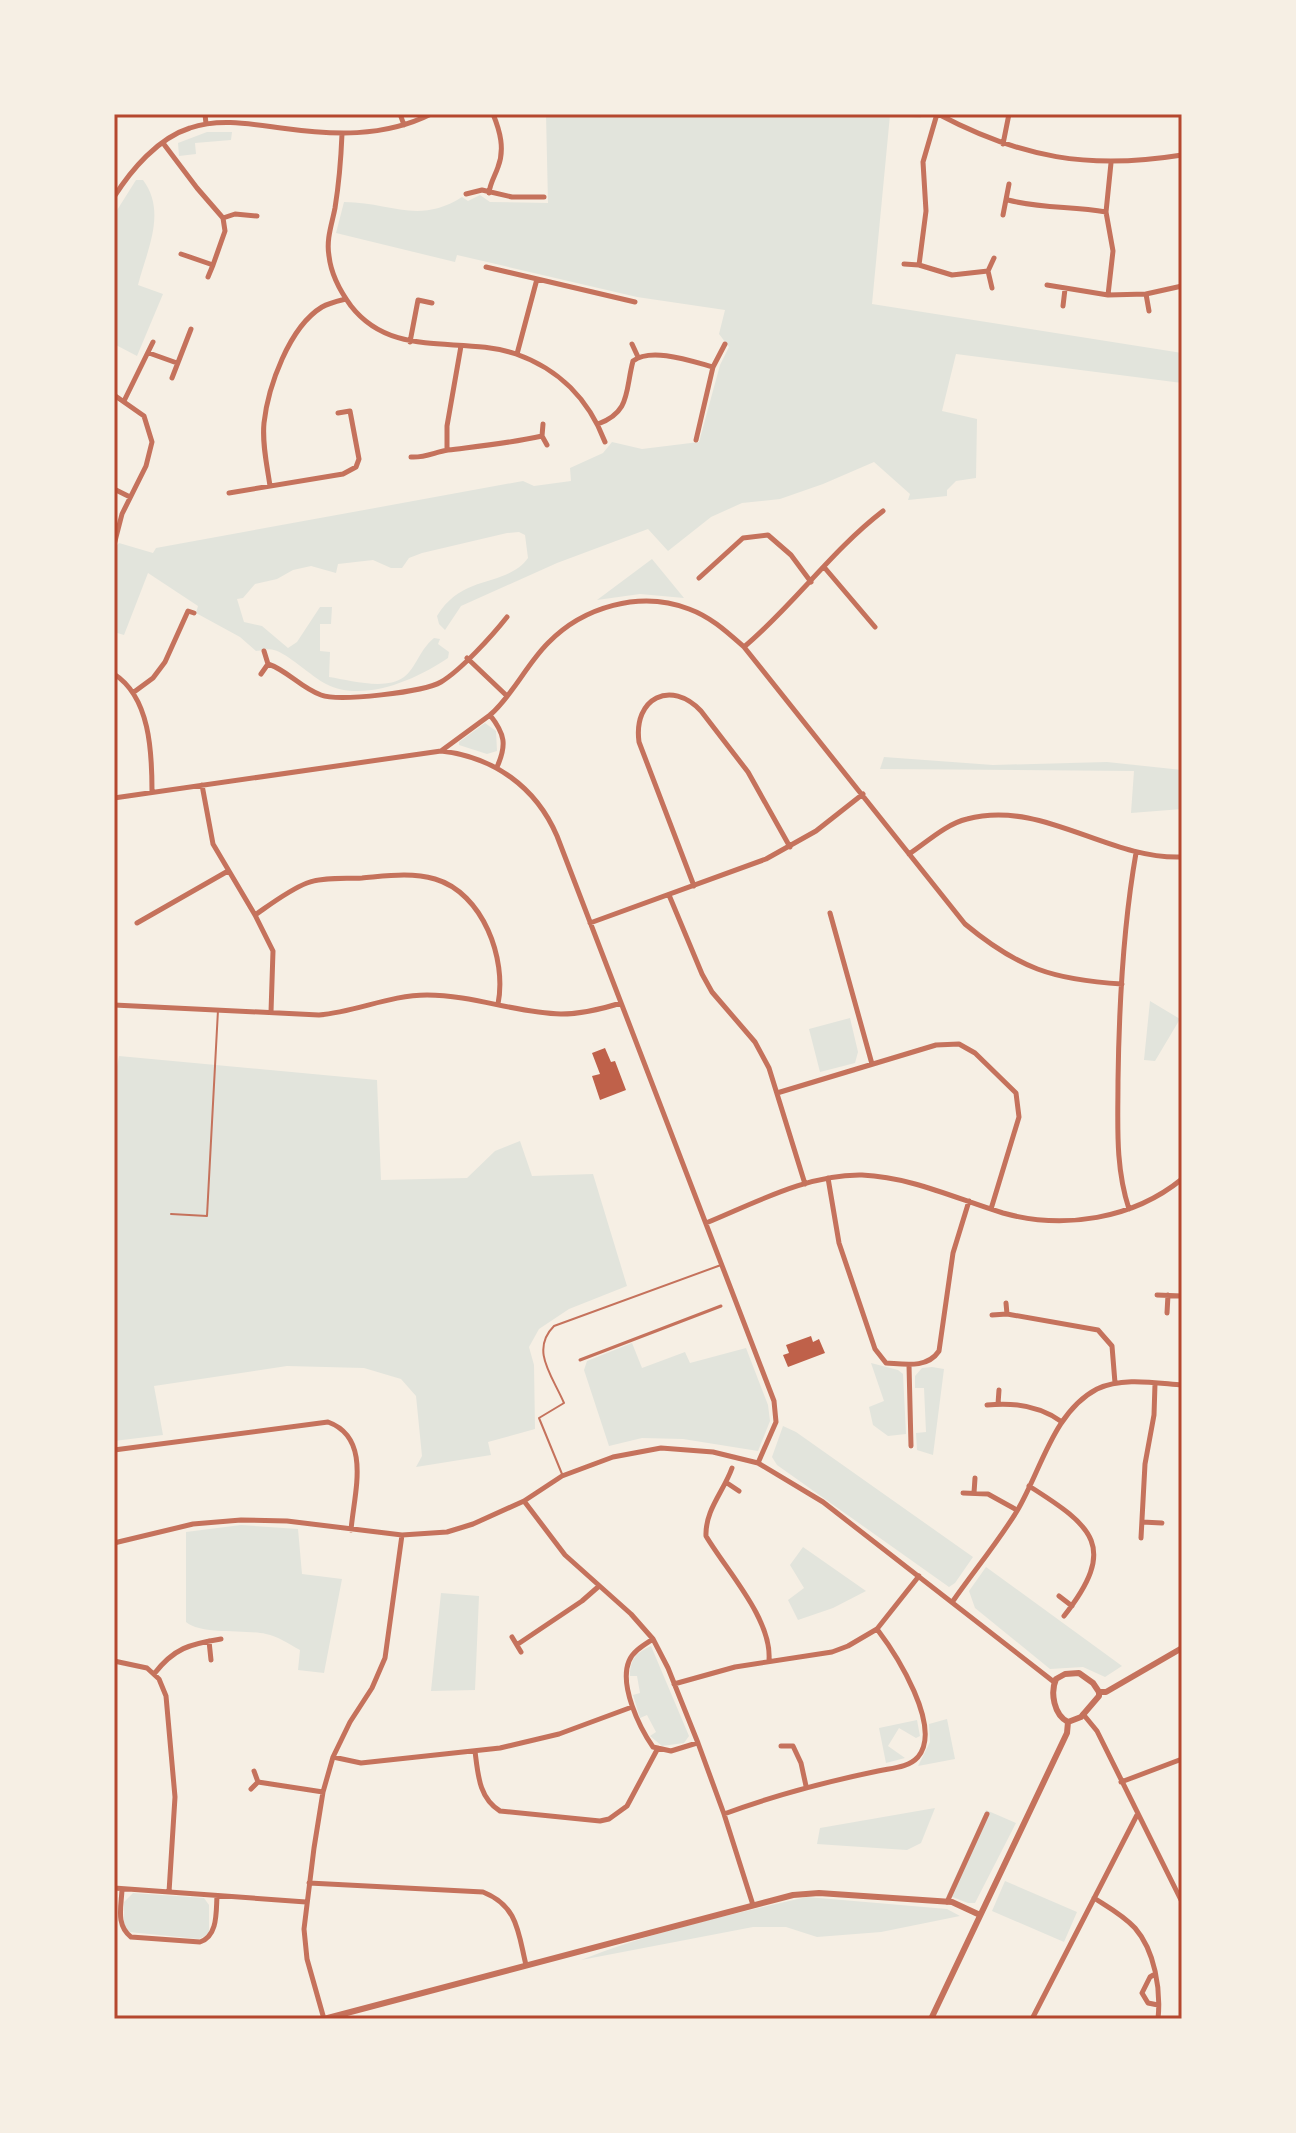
<svg xmlns="http://www.w3.org/2000/svg" width="1296" height="2133" viewBox="0 0 1296 2133" font-family="'IBM Plex Serif',serif">
<rect width="100%" height="100%" fill="#f6efe4"/>
<path fill="#e2e4dc" d="M546 114H919L921 118 890 115 872 304 1182 353V383L956 354 942 411 977 419 976 478 956 481 947 490V496L908 500 910 494 874 462 823 484 780 499 742 503 711 517 668 551 648 529 557 563 461 606 445 630 439 624 437 616C463 573 506 588 528 558L525 535 519 532 507 533 422 553 409 558 402 568H391L373 560 338 564 336 573 311 566 293 570 277 579 255 584 243 598 237 599 244 622 262 626 288 648 297 642 320 607H332L331 624H320V651L330 652 329 677C350 680 385 691 404 677 416 668 420 649 434 638L440 639 438 644 449 652 448 658C416 680 363 703 326 684 312 677 287 653 274 650 269 648 260 651 256 651L240 637 196 613 198 606 148 573 124 635 114 632V549L119 543 153 553 156 548 523 481 534 486 571 481 570 468 603 453 612 442 642 449 699 442 720 365 729 347 719 334 725 310 637 297 457 255 455 262 336 233 344 202C390 202 418 225 462 197L468 201 480 195 490 202 548 203Z
M207 132H232L231 140 195 143 196 154 179 156 178 143Z
M136 180H143C167 212 147 250 138 285L163 294 137 356 114 344V215Z
M652 559 684 598 640 594 597 600Z
M485 723 496 731 497 751 487 754 459 745V742Z
M884 757 993 765 1107 762 1182 770V809L1131 813 1134 771 880 769Z
M1150 1001 1180 1019 1155 1061 1144 1060Z
M850 1018 858 1052 855 1063 820 1072 809 1029Z
M119 1056 377 1080 381 1180 467 1178 495 1151 520 1141 532 1176 593 1174 627 1286 569 1309 539 1329 529 1347 534 1365 535 1429 488 1442 491 1455 416 1467 422 1456 416 1396 401 1379 364 1368 287 1366 154 1386 163 1435 114 1441V1083Z
M632 1343 642 1368 685 1352 690 1363 746 1348 768 1405 770 1421 758 1451 683 1439 642 1438 609 1446 584 1370 587 1361Z
M871 1363 898 1370 903 1374 906 1434 888 1436 873 1425 869 1407 884 1401Z
M932 1367 944 1369 933 1455 917 1450 916 1433 926 1432 924 1388H915V1376L922 1368Z
M783 1426 796 1432 973 1557 955 1583 949 1587 777 1465 772 1457Z
M241 1525 298 1529 302 1574 342 1579 324 1673 298 1670 300 1650C289 1644 277 1636 266 1634 243 1629 201 1635 186 1622V1532Z
M803 1547 866 1591 833 1608 798 1620 788 1600 804 1588 790 1565Z
M986 1567 1122 1666 1105 1677 1083 1667 1050 1669 975 1608 969 1591Z
M441 1593 479 1596 475 1690 431 1691Z
M651 1646 689 1736 684 1743 662 1746 650 1736 656 1732 647 1715 640 1718 633 1695 640 1693 637 1676H630C630 1659 636 1653 651 1646Z
M947 1719 955 1759 918 1766 930 1742 929 1724Z
M917 1720 920 1736 916 1738 899 1728 888 1746 905 1758 886 1763 879 1728Z
M935 1808 921 1843 907 1850 817 1844 820 1828Z
M986 1810 1016 1823 975 1903H968L947 1895Z
M1005 1881 1077 1912 1064 1942 992 1911Z
M133 1893 204 1898 209 1905V1934L199 1939 129 1932 124 1924V1902Z
M807 1897 947 1909 960 1916 881 1932 817 1937 786 1927H753L581 1960C654 1931 731 1914 807 1897Z"/>
<path fill="#bf614a" d="M605 1048 611 1062 615 1061 626 1090 600 1100 592 1076 600 1074 592 1053Z
M811 1336 813 1342 819 1339 825 1353 788 1367 783 1355 789 1353 786 1345Z"/>
<g fill="none" stroke-linecap="round" stroke-linejoin="round">
<path stroke="#c5725c" stroke-width="2" d="M171 1214 207 1216 218 1010
M562 1474 539 1418 564 1403C552 1375 530 1350 554 1326L721 1265"/>
<path stroke="#c5725c" stroke-width="3" d="M580 1360 721 1306"/>
<path stroke="#c5725c" stroke-width="5" d="M205 114 206 124
M400 114 404 125
M938 114C1021 158 1089 170 1182 155
M342 134C341 159 339 183 335 208 332 224 326 239 329 256 331 274 340 291 351 306 393 360 460 335 516 354 559 369 589 400 605 442
M163 143 197 188 223 218 225 231 213 265
M1003 144 1009 114
M489 193C490 183 495 176 498 167 505 149 500 131 493 114
M466 194 482 190 512 197H544
M114 197C131 170 158 138 190 128 219 118 251 124 281 128 332 135 383 138 431 114
M1008 200C1042 209 1071 206 1106 212
M1003 215 1009 184
M223 218 235 214 257 216
M181 254 213 265 208 277
M904 264 919 265 952 275 988 271
M919 265 926 211 923 162 937 114
M486 267 635 302
M1047 285 1108 295 1146 294
M992 288 988 271 994 258
M1108 295 1113 251 1106 212 1111 163
M1063 306 1065 289
M1149 311 1146 294 1182 286
M410 342 418 300 432 303
M632 344 638 357
M149 353 177 363
M517 354 537 279
M172 378 191 329
M114 395 144 416 152 442 146 466 122 514 114 545
M124 401 153 342
M543 424 542 436 547 445
M598 424C631 412 625 391 633 361 651 347 691 361 713 367
M696 440 713 367 725 344
M447 450V426L461 346
M411 457C425 458 435 452 448 450 480 446 511 443 542 436
M270 486C267 465 262 444 264 423 268 387 289 327 322 307 329 303 338 301 346 299
M114 489 130 497
M229 493 343 474 356 467 359 459 350 411 338 413
M824 567 875 627
M699 578 743 538 768 535 791 555 811 582
M744 647C794 605 831 551 883 511
M467 658 507 696
M268 664C287 670 301 688 321 695 339 702 424 692 441 682 461 670 492 636 507 617
M114 674C150 697 152 752 152 791
M261 674 268 664 264 651
M134 692 153 678 165 662 188 611 194 613
M441 751 490 715
M497 767C507 745 505 734 490 715 513 695 526 665 548 643 583 607 640 590 689 609 711 617 727 632 744 647L965 924C1018 968 1053 980 1122 984
M202 785 213 844 255 915 273 951 271 1012
M114 798 441 751C494 757 536 787 557 836L774 1401 776 1422 758 1463
M909 854C927 842 946 824 967 819 1042 799 1108 860 1182 857
M694 886 639 742C633 698 671 679 701 711L748 772 790 847
M669 895 702 974 712 992 755 1042 769 1068 805 1184
M830 913 872 1064
M255 915C271 904 289 890 307 883 324 877 344 879 362 878 386 876 411 872 435 879 483 893 507 959 498 1004
M137 923 228 871
M590 923 766 859 816 831 863 794
M114 1005 319 1015C356 1012 390 995 427 995 473 995 516 1013 561 1014 582 1014 602 1009 621 1003
M777 1093 936 1045 959 1044 975 1053 1016 1093 1019 1117 991 1209
M828 1178 839 1243 875 1349 886 1363C904 1364 927 1369 939 1351L953 1253 969 1201
M1129 1209C1115 1166 1118 1125 1118 1081 1119 1005 1123 927 1136 853
M706 1223C755 1203 808 1174 862 1175 911 1177 957 1199 1003 1213 1064 1230 1133 1219 1182 1179
M1157 1295 1182 1296
M1006 1303 1007 1314
M1167 1313 1168 1295
M992 1315 1007 1314 1098 1330 1112 1346 1115 1383
M909 1365 911 1446
M998 1404 999 1390
M987 1405C1015 1402 1040 1406 1062 1422
M114 1450 328 1422C372 1438 354 1493 351 1530
M732 1468C724 1491 705 1510 706 1536 726 1570 772 1619 769 1660
M727 1483 739 1491
M1029 1486C1094 1527 1118 1547 1064 1616
M963 1493 988 1494 1017 1510
M974 1493 975 1478
M524 1501 565 1555 631 1614 653 1639 668 1668 698 1743 724 1814 753 1905
M1142 1522 1162 1523
M1141 1538 1145 1464 1154 1415 1155 1384
M114 1543 193 1524 241 1520 287 1521 402 1535 447 1532 473 1524 524 1501 562 1476 613 1457 661 1448 713 1452 758 1463 823 1502 1054 1682
M1059 1596 1072 1606
M953 1601C974 1571 998 1542 1017 1511 1041 1471 1053 1412 1097 1389 1122 1377 1155 1383 1182 1385
M512 1637 521 1652
M653 1639C644 1645 633 1651 629 1661 619 1685 639 1727 653 1747L671 1751 697 1743
M209 1641 211 1660
M518 1644 582 1601 598 1587
M114 1661 147 1668 159 1679 166 1696 175 1797 169 1892
M154 1674C174 1648 190 1644 221 1639
M674 1684 735 1667 832 1652 848 1646 877 1629 919 1576
M1083 1714 1097 1731 1182 1902
M781 1746H793L801 1763 806 1786
M475 1751C478 1775 479 1798 500 1811L600 1821 609 1819 627 1806 658 1748
M333 1757 361 1763 500 1748 559 1734 632 1707
M258 1782 323 1792
M1121 1782 1182 1759
M251 1789 258 1782 254 1771
M724 1814C775 1795 825 1782 878 1771 892 1768 908 1768 918 1757 943 1727 896 1654 877 1629
M309 1883 483 1892C518 1906 518 1932 526 1965
M114 1888 306 1902
M122 1890C121 1908 116 1925 131 1937L200 1942C218 1936 216 1912 217 1896
M1094 1898C1108 1907 1123 1915 1135 1928 1155 1951 1161 1990 1158 2019
M947 1902 987 1814
M1155 1974 1150 1977 1142 1993 1148 2003 1158 2005
M324 2019 307 1959 304 1929 314 1848 323 1792 333 1757 350 1722 372 1688 385 1658 402 1535
M1032 2019 1137 1815"/>
<path stroke="#c5725c" stroke-width="6" d="M1099 1692H1106L1182 1648
M1068 1722C1054 1715 1050 1693 1056 1679L1065 1674 1079 1673 1093 1683 1099 1692
M1068 1722 1081 1717 1099 1696V1692
M324 2019 793 1895 819 1893 952 1902 980 1915
M931 2019 1067 1733 1068 1722"/>
</g>
<rect width="1296" height="2133" fill="none" stroke="#f6efe4" stroke-width="232"/>
<rect x="116" y="116" width="1064" height="1901" fill="none" stroke="#b5482f" stroke-width="3"/>
</svg>
